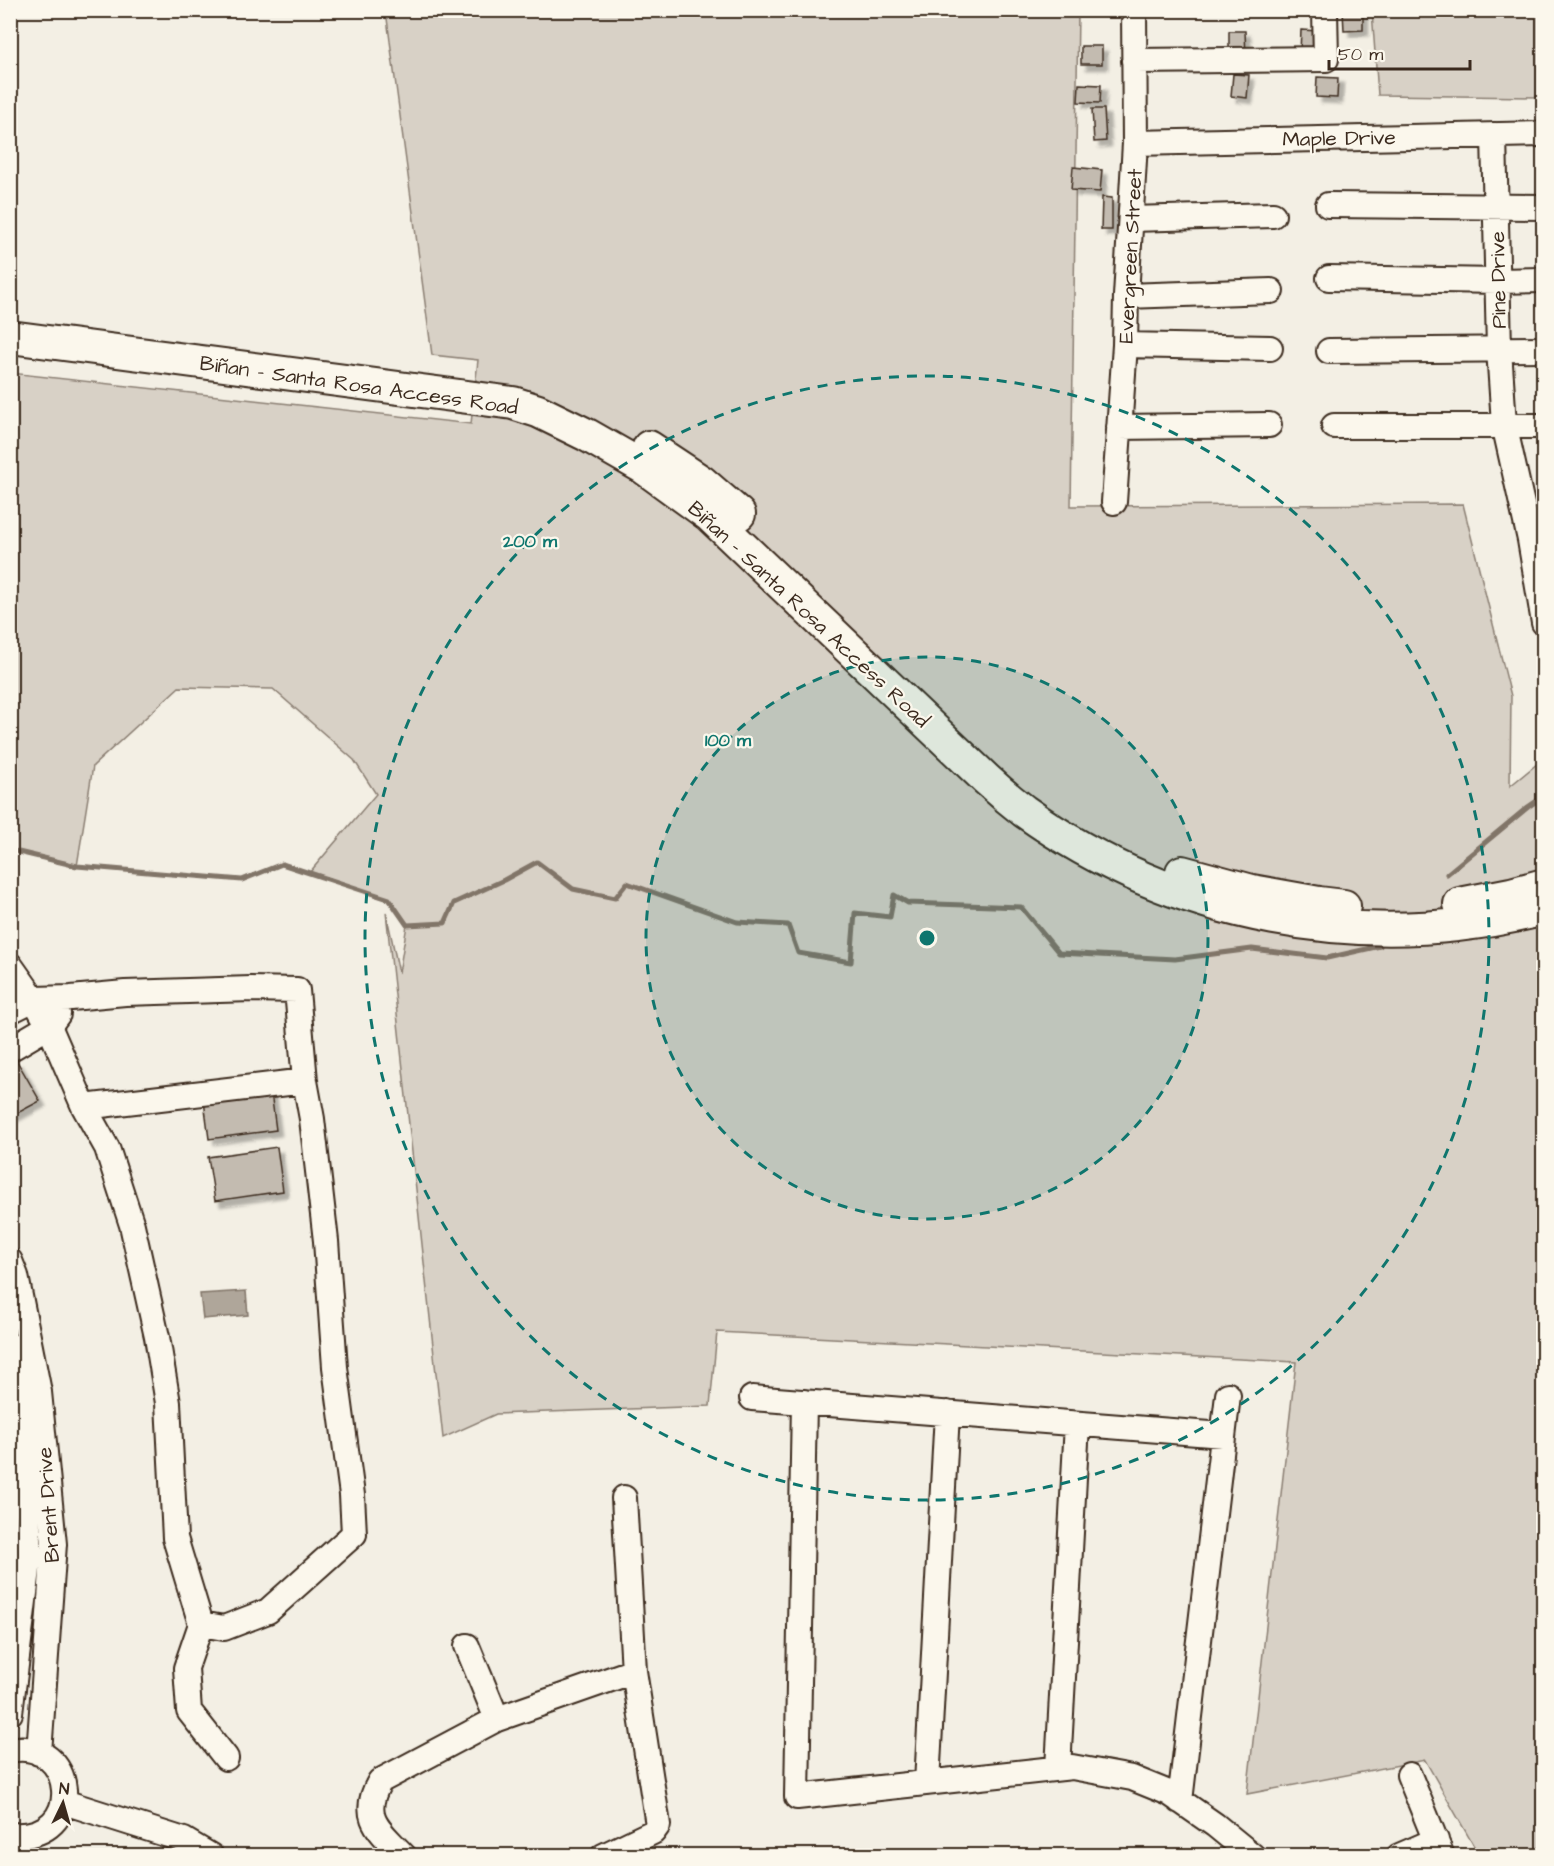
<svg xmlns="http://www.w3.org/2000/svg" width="1554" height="1866" viewBox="0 0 1554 1866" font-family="'Architects Daughter',sans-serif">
<defs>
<filter id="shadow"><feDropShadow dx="5.5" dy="5.5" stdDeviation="1.5" flood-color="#0004"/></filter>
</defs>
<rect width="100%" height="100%" fill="#f3efe4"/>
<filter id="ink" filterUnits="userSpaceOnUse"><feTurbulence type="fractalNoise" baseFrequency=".0167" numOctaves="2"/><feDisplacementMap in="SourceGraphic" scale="12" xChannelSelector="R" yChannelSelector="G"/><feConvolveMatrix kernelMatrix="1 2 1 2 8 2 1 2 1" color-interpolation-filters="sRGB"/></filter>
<g filter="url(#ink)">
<path fill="#d8d1c6" stroke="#8a7e72" stroke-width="1.5" d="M386 11H1078L1071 506 1463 504 1511 696 1510 786 1543 759V1855H1479L1425 1760 1247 1794 1296 1362 717 1332 710 1406 496 1414 443 1438 386 912 399 973 407 925 389 899 310 872 376 794 354 760 273 689 179 687 93 766 77 866 11 850V373L471 424 478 360 432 355Z
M1372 11H1543V97L1378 95Z"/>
<path fill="#afa69a" stroke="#817468" stroke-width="1.5" d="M246 1291 248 1315 203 1319 200 1294Z"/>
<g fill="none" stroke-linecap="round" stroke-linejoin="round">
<path stroke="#817468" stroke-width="5" d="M10 850 77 866 242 880 282 864 389 899 407 925 445 923 454 903 504 880 537 862 573 889 615 898 627 883 737 922 788 925 798 953 851 962 855 913 890 917 894 895 908 903 1021 907 1059 953 1175 959 1252 949 1327 958 1380 946
M1447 874 1528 807 1544 796"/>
</g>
<path fill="#c3bbb0" stroke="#3b2a1e" stroke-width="1.5" filter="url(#shadow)" d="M1343 10H1363V30L1344 31Z
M1301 30 1320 31V52H1300Z
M1229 31H1245L1246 57H1229Z
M1081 46H1102V64H1081Z
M1233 74 1249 75 1247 98 1231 96Z
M1317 77 1338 78 1337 98 1316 97Z
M1079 84 1101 85 1100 103 1078 102Z
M1092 109H1104L1106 141 1094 142Z
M1073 167 1102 170 1100 192 1071 190Z
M1102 197 1112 198V230H1101Z
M17 1061 40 1101 10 1117V1065Z
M271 1092 276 1130 209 1139 204 1101Z
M277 1147 283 1191 215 1201 208 1157Z"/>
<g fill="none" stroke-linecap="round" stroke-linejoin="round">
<g stroke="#3b2a1e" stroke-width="28">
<path id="minor" d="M1134 61 1326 59 1325 10
M1494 135 1499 349 1504 424 1530 540 1544 623
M1135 143 1544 134
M1328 205 1544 207
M1131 219 1273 215
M1329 278 1498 281 1544 280
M1126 296 1271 291
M1125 345 1270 348
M1329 351 1544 349
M1334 426H1544
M1119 427 1269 425
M1114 502 1125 345 1126 296 1135 143 1134 10
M10 965 34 999 49 1026 84 1107
M10 1011 34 999 71 998 125 993 251 989 297 990 305 1081 312 1119 326 1241 335 1367 352 1495 354 1534 268 1611 224 1628 201 1624
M10 1049 49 1026 58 1014
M10 1261 16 1276 39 1392 54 1544 39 1753
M10 1346 18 1392 30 1553 10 1713
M752 1398 1223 1435
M804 1402 797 1797 1072 1767 1132 1778 1169 1793 1215 1825 1253 1856
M467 1646 497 1719
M10 1750C75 1736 89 1842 10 1835
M226 1758 189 1711 186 1668 201 1624 175 1538 168 1403 157 1337 132 1225 107 1148 84 1107 305 1081
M1058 1768 1077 1424
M1409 1775 1442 1856
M927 1783 947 1413
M1180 1801 1228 1395
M64 1802 184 1840 211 1856
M404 1856C379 1830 359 1817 380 1781L497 1719 634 1671
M603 1856 653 1832 658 1825 634 1671 624 1498
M1399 1856 1436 1840"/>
</g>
<g stroke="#3b2a1e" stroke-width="36">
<path id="major" d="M10 337 513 403 538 411 587 435 643 467 709 515 986 779C998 790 1011 801 1024 811 1175 919 1364 955 1544 909
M649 447 702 482 739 514
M1182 872 1252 891 1319 903 1344 906
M1460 904 1511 894 1544 885"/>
</g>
<use href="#minor" stroke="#fbf7ec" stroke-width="24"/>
<use href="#major" stroke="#fbf7ec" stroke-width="32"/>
</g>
</g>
<circle cx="927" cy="938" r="281" fill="#0f766e" fill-opacity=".12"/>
<g fill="none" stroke="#0f766e" stroke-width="3" stroke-dasharray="10 8">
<circle cx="927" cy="938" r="281"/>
<circle cx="927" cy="938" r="562"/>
</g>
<g text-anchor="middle" stroke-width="4.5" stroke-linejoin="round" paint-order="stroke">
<g font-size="21" fill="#3b2a1e" stroke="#fbf7ec">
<text transform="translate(1339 138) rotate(-1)" y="7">Maple Drive</text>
<text transform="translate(1130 256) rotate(-87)" y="7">Evergreen Street</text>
<text transform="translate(1498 280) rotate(-91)" y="7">Pine Drive</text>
<text transform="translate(359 385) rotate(8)" y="7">Biñan - Santa Rosa Access Road</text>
<text transform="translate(809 614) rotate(43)" y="7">Biñan - Santa Rosa Access Road</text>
<text transform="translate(48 1505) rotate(-94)" y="7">Brent Drive</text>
</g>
</g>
<circle cx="927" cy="938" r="9" fill="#0f766e" stroke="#fbf7ec" stroke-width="3"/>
<g font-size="18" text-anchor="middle" font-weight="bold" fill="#0f766e" stroke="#fbf7ec" stroke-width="4.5" stroke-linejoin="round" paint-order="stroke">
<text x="530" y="547">200 m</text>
<text x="728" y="746">100 m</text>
</g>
<rect width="1554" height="1866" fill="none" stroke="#fbf7ec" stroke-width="36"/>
<rect x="18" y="18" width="1518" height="1830" fill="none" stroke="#3b2a1e" stroke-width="2" filter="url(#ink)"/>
<g transform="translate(63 1803) rotate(5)" stroke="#fbf7ec" stroke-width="4.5" paint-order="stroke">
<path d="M0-4.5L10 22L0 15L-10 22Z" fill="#3b2a1e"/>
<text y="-9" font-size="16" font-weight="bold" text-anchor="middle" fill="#3b2a1e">N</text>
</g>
<path d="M1329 60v9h141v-9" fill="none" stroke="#3b2a1e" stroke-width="3"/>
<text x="1338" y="60" font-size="18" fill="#3b2a1e" stroke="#fbf7ec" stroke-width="4.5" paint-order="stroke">50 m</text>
</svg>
